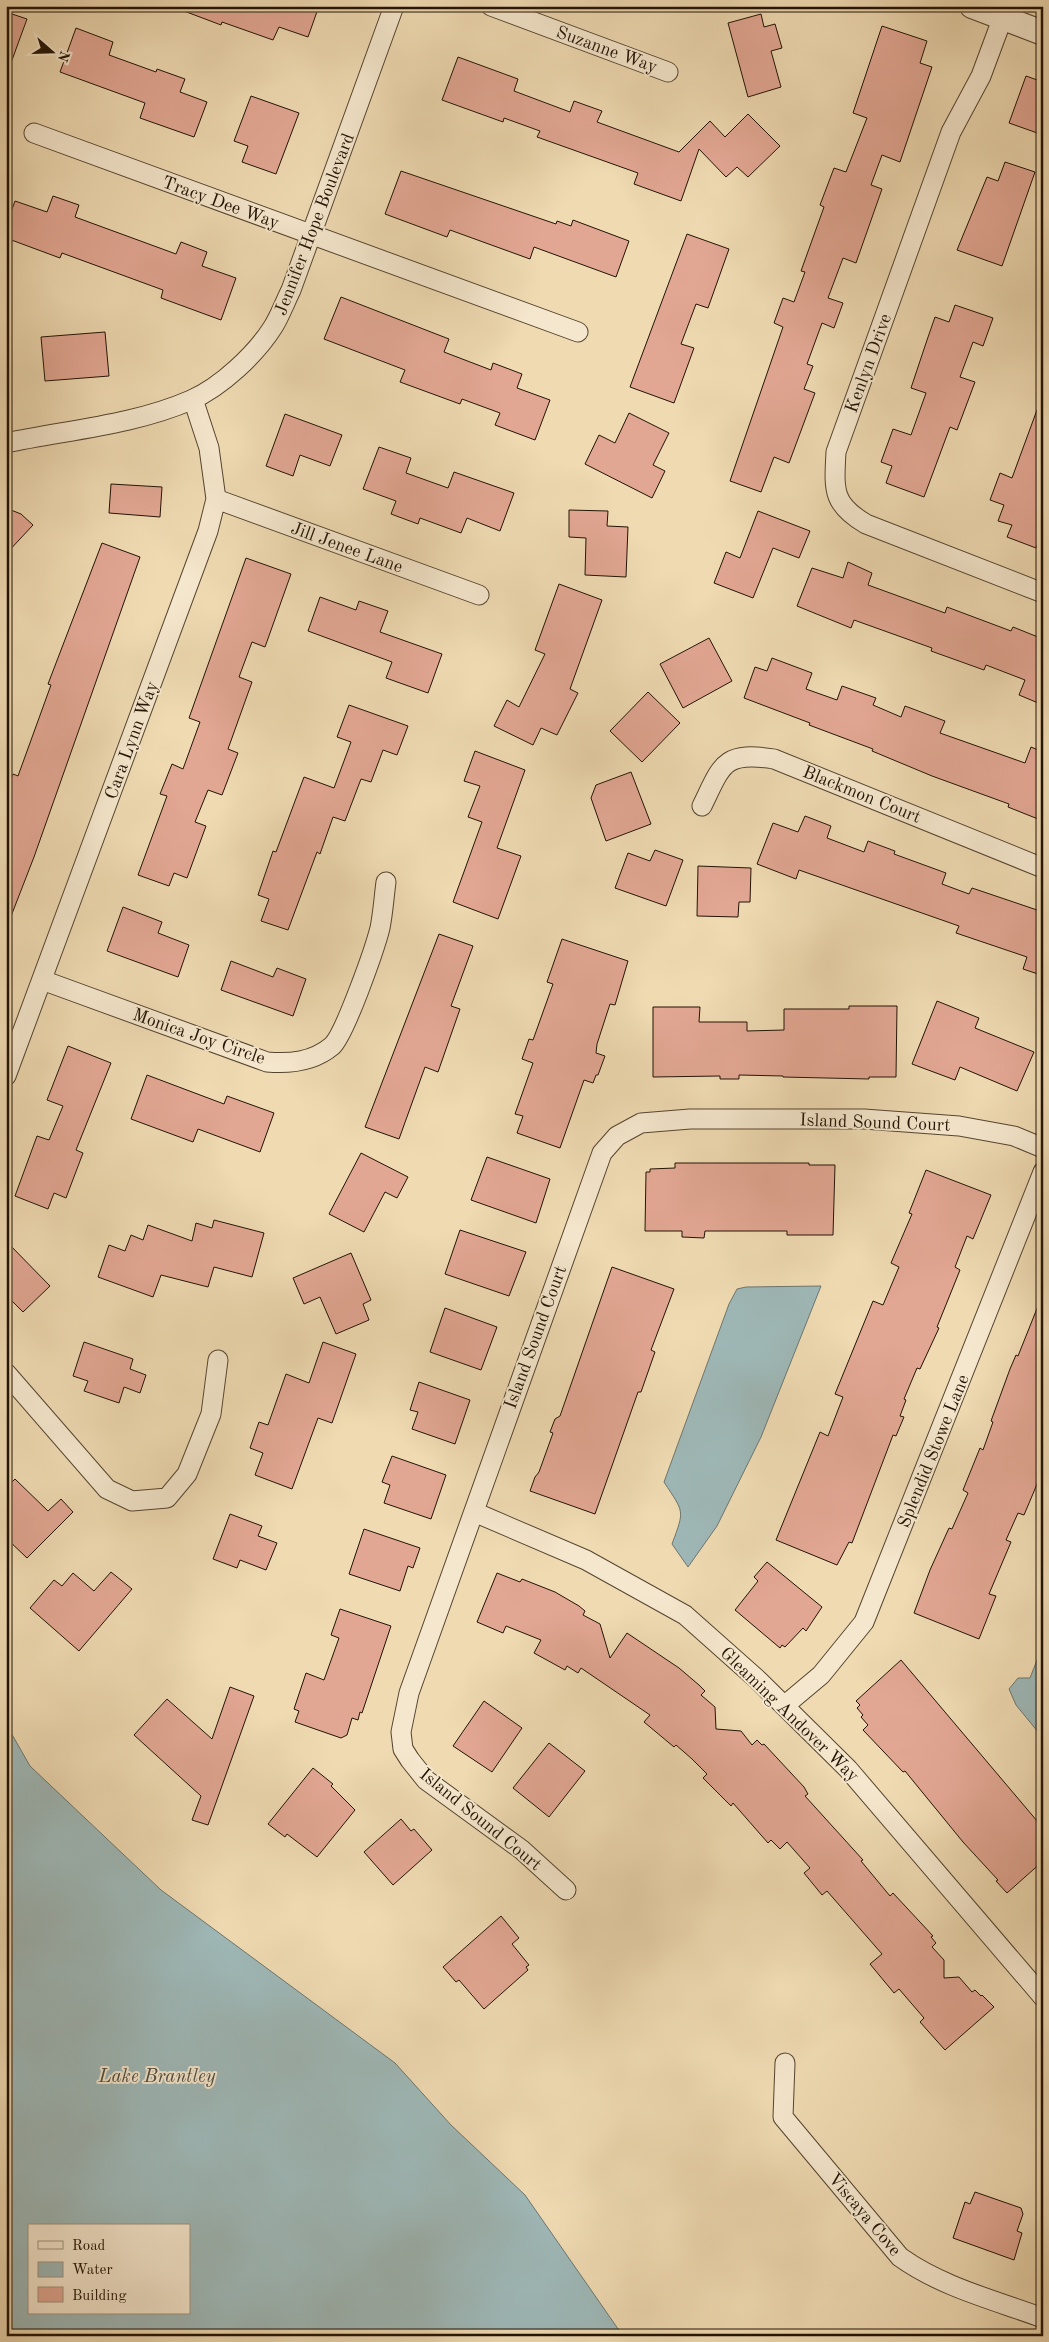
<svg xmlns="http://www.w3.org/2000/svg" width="1049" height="2342" viewBox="0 0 1049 2342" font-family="'Old Standard TT',serif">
<rect width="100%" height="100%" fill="#efdab2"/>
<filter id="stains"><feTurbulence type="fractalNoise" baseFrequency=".004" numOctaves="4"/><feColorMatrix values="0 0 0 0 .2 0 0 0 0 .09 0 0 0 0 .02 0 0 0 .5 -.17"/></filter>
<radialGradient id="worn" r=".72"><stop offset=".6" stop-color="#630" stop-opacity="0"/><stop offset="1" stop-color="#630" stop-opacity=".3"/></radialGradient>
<path fill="#9eb8b7" stroke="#6c7670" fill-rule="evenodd" d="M821 1286 761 1437 717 1526 688 1567 672 1544C685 1509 684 1513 664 1482L729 1304 737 1289 746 1287Z
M1043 1645V1738L1016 1705 1009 1689 1018 1678H1030Z
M6 1724 30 1766 161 1890 395 2063 451 2125 525 2195 623 2336H6ZM29 2226H189V2313H29Z"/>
<path fill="#e2a793" stroke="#221305" d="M176 6H319L308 37 279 27 273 40 222 22 221 25 176 8Z
M6 12 27 19 8 71H6Z
M761 14 764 27 775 24 782 48 771 51 781 87 748 97 728 23Z
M882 26 927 41 920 63 932 67 900 162 882 155 871 185 882 189 856 263 843 258 828 298 843 303 834 328 822 323 807 364 813 366 804 389 815 393 789 463 774 457 761 492 730 481 783 327 774 323 783 298 794 302 805 272 801 271 824 207 820 205 834 168 846 172 867 118 853 113Z
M76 28 113 42 109 55 156 72 157 69 185 79 180 92 207 102 194 137 140 118 145 103 60 72Z
M458 57 518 79 514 91 570 112 574 101 602 111 597 122 679 152 710 121 725 137 748 114 780 146 748 177 737 167 726 177 699 149 681 201 634 184 638 173 537 137 540 131 504 118 503 122 442 100Z
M1026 76 1043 82V135L1009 123Z
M251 96 299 113 276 174 242 162 248 146 234 141Z
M1005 162 1035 172 1002 266 957 250 987 177 998 181Z
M401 171 556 224 557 221 571 226 573 220 629 241 616 277 534 247 530 259 450 230 447 237 385 214Z
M53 196 79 205 75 217 176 254 181 242 207 252 202 266 236 278 221 320 161 298 163 290 62 253 60 258 6 238V225L15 201 47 212Z
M687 234 729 249 708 308 696 304 681 344 694 348 674 403 630 387Z
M341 297 449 339 444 352 491 370 493 363 522 374 517 388 550 400 535 440 495 425 500 413 462 399 460 404 400 382 405 370 324 339Z
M955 305 993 318 983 346 973 342 960 377 975 382 957 430 950 427 924 497 886 483 892 466 881 462 893 429 911 435 926 393 911 388 926 343 935 317 949 322Z
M105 332 109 376 45 381 41 337Z
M1041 399 1043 400V529L1036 548 1007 537 1012 525 998 521 1004 505 990 500 1000 473 1012 478Z
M629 413 669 433 653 465 665 471 652 498 585 464 599 435 615 443Z
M285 414 342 435 330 466 300 455 293 476 266 466Z
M379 447 411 458 406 473 448 488 454 472 514 493 500 531 467 518 461 533 420 518 418 524 391 514 396 501 363 489Z
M111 484 162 487 160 517 109 513Z
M6 508 21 514 33 525 6 554Z
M569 510 608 511 607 526 628 527 626 577 585 575 586 538 569 537Z
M758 511 810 531 799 558 773 548 753 598 714 583 726 552 740 558Z
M102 543 140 557 34 857 8 924H6V792L13 774 18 776 51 685 48 684Z
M246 558 291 574 265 647 252 642 239 677 252 682 228 749 238 753 222 795 208 790 195 822 206 826 187 878 174 873 169 886 138 875 167 796 160 794 172 764 183 769 200 722 189 718Z
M848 562 872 573 868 585 945 613 947 607 1011 631 1013 627 1043 639V705L1019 695 1025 680 986 665 984 670 931 651 932 648 854 620 851 628 797 606 812 568 843 578Z
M559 584 602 600 570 689 578 693 557 735 541 728 533 745 494 726 507 700 519 707 545 654 535 650Z
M320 597 356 610 359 601 388 611 380 632 442 654 428 693 386 678 392 662 308 631Z
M709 638 732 681 683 708 660 664Z
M772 658 812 673 806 689 837 700 842 686 876 698 873 705 901 717 905 706 945 721 940 733 1025 763 1031 747 1043 752V821L1008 807 1009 804 932 776 872 751 873 749 809 725 810 723 744 698 755 667 767 671Z
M648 692 680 723 642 762 610 731Z
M349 705 408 726 397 755 383 750 371 782 361 779 345 821 333 817 320 854 317 852 288 930 261 921 269 899 258 895 273 851 276 852 304 777 334 788 351 742 337 737Z
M475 751 525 770 497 848 521 856 498 919 453 902 482 822 468 817 480 786 464 781Z
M631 772 651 824 606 841 591 798 596 785Z
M805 816 831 826 827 838 864 852 868 841 895 851 894 854 946 873 942 884 969 894 972 888 1043 912V963L1038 974 1023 969 1027 957 956 933 959 926 799 870 796 879 757 864 773 823 798 832Z
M655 850 683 860 666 906 615 888 628 853 650 861Z
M698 866 751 868 750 902H739L738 917 697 916Z
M123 907 162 922 158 933 189 945 178 977 107 951Z
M439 934 473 946 451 1006 460 1009 438 1072 425 1067 399 1139 365 1127Z
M562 939 628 961 615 1005 610 1004 597 1044 596 1053 605 1056 598 1075H596L593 1083 584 1080 560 1148 517 1133 523 1116 515 1114 533 1063 522 1059 529 1039 533 1040 553 984 547 982Z
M231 961 273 977 277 968 306 979 293 1016 221 990Z
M937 1001 979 1018 975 1028 1034 1052 1017 1091 960 1067 955 1080 912 1064Z
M849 1006H897L896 1077H869V1079L783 1077V1076L739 1075V1079H720V1076L653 1077V1007H700L699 1022H747V1031L784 1030V1009H849Z
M68 1046 111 1063 76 1150 83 1153 66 1198 54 1193 48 1209 15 1196 37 1136 49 1140 63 1106 47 1100Z
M147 1075 224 1104 227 1096 274 1113 260 1152 198 1129 193 1142 131 1119Z
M361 1153 408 1177 397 1198 385 1192 364 1232 329 1214Z
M487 1157 550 1179 536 1223 471 1200Z
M675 1163H809V1165H835L833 1235H787V1231H705L704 1238 682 1237V1231H645L646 1172H650V1169L675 1168Z
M926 1170 991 1195 973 1239 967 1236 955 1267 960 1270 937 1327 939 1328 920 1369 917 1368 904 1399 906 1400 900 1416 904 1417 896 1436 893 1435 852 1543 849 1542 837 1565 776 1540 820 1432 828 1436 843 1397 835 1394 873 1301 883 1305 899 1267 891 1263 912 1214 909 1213Z
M214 1220 264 1233 252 1277 214 1267 208 1287 161 1275 153 1297 98 1277 109 1245 125 1251 131 1235 143 1240 148 1225 192 1241 196 1223 212 1228Z
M460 1230 526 1252 509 1296 445 1274Z
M6 1241 50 1286 23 1312 6 1295Z
M351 1253 371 1300 363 1304 369 1320 336 1334 320 1297 304 1304 293 1278Z
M612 1267 674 1289 651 1350 655 1352 641 1392H638L595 1514 530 1491 535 1477 539 1472 553 1433 550 1432 555 1419 560 1416Z
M1042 1296 1043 1470 1024 1515 1018 1513 1006 1540 1011 1542 989 1594 996 1596 979 1639 914 1613 930 1570 949 1528 952 1529 968 1493 963 1490 980 1448 983 1450 993 1422 991 1421 1010 1369 1016 1355 1018 1356Z
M445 1308 497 1327 481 1370 430 1352Z
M84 1342 133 1359 130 1369 146 1375 140 1393 124 1387 119 1403 84 1391 88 1381 73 1376Z
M323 1342 356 1354 332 1423 318 1418 292 1489 255 1475 263 1453 250 1448 259 1422 268 1425 286 1374 309 1383Z
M419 1382 470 1400 455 1444 412 1429 418 1412 410 1410Z
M392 1456 446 1475 431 1519 384 1503 390 1485 382 1482Z
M15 1479 48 1511 61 1499 73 1512 27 1558 6 1538V1488Z
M230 1514 262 1526 258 1536 277 1543 266 1570 240 1560 237 1568 213 1559Z
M364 1529 420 1548 413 1568 408 1566 400 1591 349 1574Z
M767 1562 822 1607 806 1631 803 1628 785 1647 782 1645 780 1648 735 1610 758 1581 754 1577Z
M111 1572 132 1589 79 1651 30 1608 54 1580 62 1586 73 1573 94 1591Z
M497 1573 520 1582 522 1579 555 1592 579 1606 585 1611 583 1615 600 1624 610 1658 627 1633 679 1668 699 1685 705 1691 701 1695 715 1707 716 1729 741 1731 752 1745 757 1740 762 1745 764 1744 804 1787 808 1794 805 1796 863 1860 861 1861 890 1896 893 1893 933 1936 931 1937 936 1943 932 1947 944 1960V1978L959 1977 972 1992 975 1990 981 1996 982 1995 994 2007 945 2050 920 2022 924 2018 899 1989 894 1993 870 1964 882 1954 827 1891 822 1895 804 1873 810 1868 787 1842 780 1849 771 1840 768 1843 733 1803 731 1806 703 1778 707 1774 692 1759 676 1745 674 1747 644 1722 650 1715 581 1668 578 1673 567 1666 565 1670 534 1653 541 1640 506 1626 503 1633 477 1622Z
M340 1609 391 1626 362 1713 360 1712 358 1720 352 1718 347 1735 341 1738 295 1722 299 1711 294 1709 306 1673 324 1680 339 1638 331 1635Z
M901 1660 1043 1828V1861L1007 1893 996 1881 998 1880 963 1842 905 1771 903 1772 863 1730 868 1725 861 1717 863 1715 857 1708 860 1705 856 1701Z
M230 1687 254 1696 208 1825 192 1820 201 1796 134 1735 167 1699 212 1739Z
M484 1701 522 1728 492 1772 453 1746Z
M549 1743 585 1771 549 1817 513 1788Z
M313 1768 333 1784 331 1786 355 1810 317 1857 287 1834 285 1837 268 1824Z
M401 1819 411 1831 414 1829 432 1850 393 1885 364 1852Z
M501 1916 519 1938 512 1944 529 1965 526 1967 528 1970 484 2009 459 1980 456 1982 443 1967Z
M975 2192 1021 2208 1023 2214 1017 2231 1022 2233 1014 2260 953 2238 965 2202 970 2204Z"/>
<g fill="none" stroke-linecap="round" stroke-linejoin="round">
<g stroke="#554530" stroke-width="21">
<path id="minor" d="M491 6 668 72
M1007 6 981 76 951 132 836 452C834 490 832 504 866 524L1043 593
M34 133 578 332
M6 443C67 430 134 425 191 400 221 387 256 354 273 327 280 316 285 302 291 290L394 6
M216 499 479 595
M702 806C722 765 723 751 774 759L1043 868
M42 980 267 1062C290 1064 313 1062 332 1046 345 1034 375 948 380 928 383 913 384 897 386 882
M6 1076 208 531 216 499 209 448 193 399
M6 1373 107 1489 132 1501 167 1498 187 1474 211 1414 218 1360
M474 1512 586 1560 685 1615 758 1680 848 1769 1043 1997
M784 1706 821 1675 864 1622 1043 1172
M566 1890 522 1850 426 1780 410 1760 403 1749 401 1732 409 1693 602 1153 617 1136 641 1123 690 1119H864L959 1126 1014 1136 1043 1148
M785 2063 783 2117 900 2257C942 2287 994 2300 1043 2318"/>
</g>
<g stroke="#554530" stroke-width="26">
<path id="tertiary" d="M972 6 1043 33"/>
</g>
<use href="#minor" stroke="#f5e7cd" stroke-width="19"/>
<use href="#tertiary" stroke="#f5e7cd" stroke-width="24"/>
</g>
<g text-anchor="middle" stroke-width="4" stroke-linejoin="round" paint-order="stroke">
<g font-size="18" fill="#221305" stroke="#f5e7cd">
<text transform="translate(607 49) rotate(20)" y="6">Suzanne Way</text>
<text transform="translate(221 202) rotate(20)" y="6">Tracy Dee Way</text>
<text transform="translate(314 224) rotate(-69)" y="6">Jennifer Hope Boulevard</text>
<text transform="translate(868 363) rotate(-70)" y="6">Kenlyn Drive</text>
<text transform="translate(347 547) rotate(20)" y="6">Jill Jenee Lane</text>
<text transform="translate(131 740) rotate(-70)" y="6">Cara Lynn Way</text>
<text transform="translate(862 794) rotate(22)" y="6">Blackmon Court</text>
<text transform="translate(199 1036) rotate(19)" y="6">Monica Joy Circle</text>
<text transform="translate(875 1122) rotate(2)" y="6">Island Sound Court</text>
<text transform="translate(535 1337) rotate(-70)" y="6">Island Sound Court</text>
<text transform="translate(933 1451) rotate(-68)" y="6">Splendid Stowe Lane</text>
<text transform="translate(790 1714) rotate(44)" y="6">Gleaming Andover Way</text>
<text transform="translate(481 1819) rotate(39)" y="6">Island Sound Court</text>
<text transform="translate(865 2214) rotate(50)" y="6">Viscaya Cove</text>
</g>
<g font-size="19" font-style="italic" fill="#4d4d43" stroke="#f5e7cd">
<text x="157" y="2082">Lake Brantley</text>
</g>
</g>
<rect width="1049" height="2342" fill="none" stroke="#efdab2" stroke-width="25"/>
<rect x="8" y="8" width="1034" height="2327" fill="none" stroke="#221305" stroke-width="2.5"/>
<rect x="12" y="12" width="1024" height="2317" fill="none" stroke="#221305"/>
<rect x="28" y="2224" width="162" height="90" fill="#f5e7cd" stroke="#a1927d"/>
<rect x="38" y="2241" width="25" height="8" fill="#f5e7cd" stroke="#a1927d"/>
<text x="72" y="2250" font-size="15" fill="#221305">Road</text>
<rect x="38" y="2262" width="25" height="15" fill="#9eb8b7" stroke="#a1927d"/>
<text x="72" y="2274" font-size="15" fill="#221305">Water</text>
<rect x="38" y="2287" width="25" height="15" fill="#e2a793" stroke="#a1927d"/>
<text x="72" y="2300" font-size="15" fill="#221305">Building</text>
<g transform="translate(52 52) rotate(110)" stroke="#f5e7cd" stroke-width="4" paint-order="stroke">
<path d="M0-4L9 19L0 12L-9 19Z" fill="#221305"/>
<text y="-8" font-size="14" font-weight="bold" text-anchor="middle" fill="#221305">N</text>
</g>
<rect width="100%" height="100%" filter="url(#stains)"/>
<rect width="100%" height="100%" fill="url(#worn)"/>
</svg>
